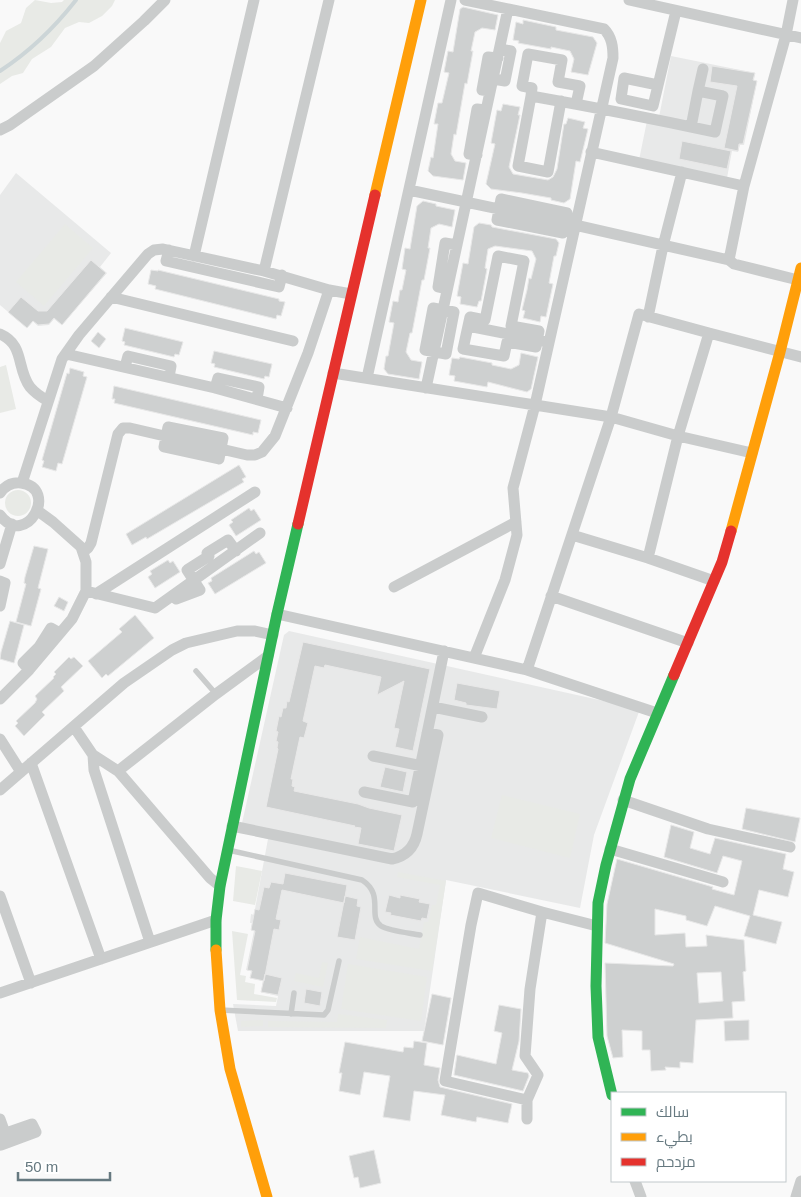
<svg xmlns="http://www.w3.org/2000/svg" width="801" height="1197" viewBox="0 0 801 1197" font-family="Helvetica,Cairo,sans-serif">
<rect width="100%" height="100%" fill="#f9f9f9"/>
<path fill="#e8e9e9" d="M671 56 755 73 754 80 757 81 744 145H740L738 152 732 151 727 178 639 160 648 116 659 117Z
M16 173 111 253 100 267 107 273 62 325 54 319 49 325 38 326 33 321 27 328 0 305V195Z
M289 631 640 709 594 835 580 908 446 880 424 1031H238L233 1004 276 1006 278 996 261 992 263 981 250 978 251 971 246 970 254 931 251 930 252 923H250L251 914 254 915 255 909 268 839 240 832 284 635Z"/>
<path fill="#e8eae6" d="M35 0 51 3 62 2 64 0H115L112 6 102 16 89 23 79 22 65 28 51 47 32 59 23 73 12 76 0 84V43L6 31 21 23 26 8Z
M65 224 93 248 44 306 16 282Z
M6 365 16 409 0 413V367Z
M5 503a13 13 0 1 1 26 0a13 13 0 1 1-26 0Z
M502 795 580 814 570 858 491 838Z
M236 866 262 871 255 905 233 901Z
M398 872 446 881 432 971 356 959 360 937 419 949 424 922H428L432 905H436L440 885 397 877Z
M232 931 248 934 240 975 246 976 245 982 255 984 254 994 277 998 276 1002 237 1000Z
M322 962 328 963 323 987 294 981 296 973 319 978Z
M348 964 427 977 421 1021 341 1009Z
M338 1014 387 1020 386 1028 268 1027V1021L337 1022Z
M263 1020V1026L241 1027V1021Z"/>
<g fill="none" stroke-linecap="round" stroke-linejoin="round">
<path stroke="#ccd5d7" stroke-width="4" d="M0 71C29 52 55 27 76 0"/>
</g>
<path fill="#ced0d0" stroke="#e8e8e8" fill-rule="evenodd" d="M463 7 498 15 495 30 482 28 475 32 471 51H473L467 84 465 83 456 135 454 134 451 154 455 161 466 163 463 180 433 176 428 171 431 157 433 158 438 124H434L438 103H442L449 73 444 72 448 51 453 52 460 9Z
M523 20 556 27V30L593 37 597 43 588 75 571 72 574 59 570 51 551 47V49L518 43 519 41 513 40 516 22 523 24Z
M712 66 755 73 753 80 757 81 743 144H739L738 151 724 148 737 86 710 82Z
M503 104 520 107 518 115H520L509 167 513 174 548 180 553 177 557 169 564 124H566L568 118 585 122 583 128 588 129 580 162 576 161 570 199 564 203 551 200V198L522 193 491 189 486 184 495 144 491 143 497 110 501 111Z
M682 141 731 151 727 169 679 159Z
M423 201 436 204V206L455 210 452 227 439 224 431 228 428 248H430L424 280H422L412 333H410L406 352 411 360 422 362 419 379 388 374 384 369 386 356H388L394 323 389 322 393 301 398 302 400 290H402L406 270 402 269 405 248 410 249 417 206Z
M479 223 491 225 492 227 556 239 559 243 556 256H554L549 283 553 284 546 317 541 316 540 322 523 318 525 311 522 310 527 290 529 278 531 279 536 259 532 251 495 246 488 249 485 268 487 269 481 301H479L477 307 460 304 461 297 457 296 463 263 468 264 474 227Z
M91 260 106 273 62 325 54 318 49 324 38 325 33 321 27 328 8 312 21 297 38 311H47Z
M151 270 158 271V270L279 299V301L285 302 281 316 277 315 276 319 155 289 156 286 148 284Z
M125 328 183 342 179 355 175 354 174 357 124 345 125 342 122 341Z
M98 332 106 339 99 348 91 341Z
M214 351 272 364 269 377 265 376 264 379 214 367 215 364 211 363Z
M521 353 538 357 531 389 527 392 488 382 487 387 454 381 455 376 449 375 452 358 459 359 460 357 492 363V365L511 369 519 365Z
M70 368 84 372 83 376 87 377 62 464 58 463 56 471 42 467 44 461 42 460 67 373 69 374Z
M114 386 261 420 258 433 253 432V435L114 403 115 399H112Z
M239 465 246 477 242 479 244 482 147 539 146 537 132 545 126 534Z
M249 508 251 511 254 509 261 520 236 536 229 525 233 522 231 520Z
M34 546 48 549 38 588 41 589 31 626 16 622 26 584 24 583 25 577Z
M254 551 256 554 259 552 266 563 215 594 208 583 212 581 211 578Z
M168 560 170 563 173 561 180 572 155 588 148 577 152 574 150 571Z
M59 597 68 602 64 611 54 606Z
M135 615 154 638 108 676 106 674 102 678 88 661 122 632 119 629Z
M10 621 24 625 14 663 0 659 1 652Z
M303 642 430 669 413 751 395 747 399 729 394 728 404 681 377 695 381 677 325 665 324 668 315 666 303 721 308 723 304 738 300 737 291 779H293L292 786 295 787 294 791 358 804 369 808 402 815 394 851 358 844 361 828 354 827 355 826 266 807 278 749 277 748 278 742 276 741 278 732 276 731 279 716 281 717 283 708H286L287 701 289 702Z
M69 657 71 659 74 657 83 666 61 687 64 691 42 712 45 715 24 736 15 726 18 723 16 721 35 703 37 699 35 696 54 678 53 677 56 674 54 672Z
M457 683 500 691 497 709 466 705V703L454 700Z
M385 767 407 772 403 792 380 787Z
M746 808 800 818 795 842 742 829Z
M671 825 694 832 690 848 710 854 715 838 786 854 783 869 794 872 788 897 759 890 753 915 782 922 776 944 744 936 750 916 715 906 707 926 686 920V916L655 909V935L685 933 686 947 707 946 706 935 744 940 746 971 743 972 745 1001 732 1002 733 1018 696 1020 693 1063 680 1062V1068L665 1067 666 1070 651 1071 650 1050H642V1031L622 1030 623 1057 613 1058 607 1036 605 963 673 966 674 964 605 943 607 904 617 859 713 887 712 889 734 895 742 861 723 856 717 873 664 857ZM721 972 723 1001 699 1003 697 973Z
M285 873 347 885 344 903 282 890 276 919 281 920 279 930 274 929 264 981 250 978 252 971 247 970 255 931 251 930 255 909 259 910 264 887 269 888 271 882 283 884Z
M389 895 400 898V895L420 899 419 902 430 904 427 919 422 918 421 921 390 915 391 913 385 912Z
M345 896 358 899 357 906 361 907 355 940 337 937Z
M265 974 282 978 278 995 261 992Z
M306 989 322 992 320 1006 304 1003Z
M432 994 451 998 443 1045 422 1041Z
M499 1005 521 1009 519 1041 512 1070 528 1073 529 1076 523 1091 454 1075 457 1055 496 1064 502 1033 494 1031Z
M749 1020V1040L725 1041 724 1021Z
M414 1041 427 1043 424 1065 440 1068 438 1080 440 1087 512 1104 508 1123 477 1117 476 1122 441 1115 445 1095 414 1091 410 1121 383 1117 390 1076 364 1072 360 1095 339 1091 342 1073H339L345 1042 403 1052 404 1047 413 1048Z
M374 1150 381 1183 360 1188 358 1177 354 1178 349 1156Z"/>
<g fill="none" stroke-linecap="round" stroke-linejoin="round">
<path stroke="#cacccc" stroke-width="5.5" d="M196 671 216 694
M228 850 362 880C385 895 367 916 381 926 389 931 410 933 420 935
M220 1010 324 1015 328 1010 339 961
M291 1014 294 993"/>
<path stroke="#cacccc" stroke-width="11" d="M629 0 801 38
M493 79 505 81 511 51 500 49
M658 85 624 78 621 99 653 106 676 11
M490 91 482 90 488 57 498 58
M531 96 518 166 548 172 561 101
M576 104 580 86 558 82 562 60 528 54 522 86 532 88 531 96C593 107 654 119 715 132L723 96 698 91 703 69
M691 127 698 91
M0 130 10 125 94 66 144 21 165 0
M591 152 744 186
M477 155 469 154 477 109 486 110
M409 190 575 225 729 260 734 264 798 280
M501 199 567 213 563 233 497 220Z
M169 250 166 261 279 287 282 275
M194 256 254 0
M729 260 744 186 786 35 793 0
M264 271 329 0
M447 289 438 287 445 243 457 245
M111 297 293 341
M433 308 454 312 446 354 425 350Z
M648 317 663 246 682 172
M468 326 463 349 504 356 507 342 536 347 539 331 511 326 524 261 498 256 485 320 470 317 468 326 549 342
M0 334C25 345 16 368 30 387 35 393 41 397 48 401
M66 354 215 388 287 408
M125 367 128 356 171 366 169 377
M333 373 535 405 613 58C613 47 612 37 604 29L465 0
M367 378 451 0
M215 388 218 378 259 387 257 399
M426 388 508 9
M168 427 223 438 219 459 164 447Z
M22 483 62 359 79 335 148 254 154 250 163 249 264 271 329 290 351 294
M0 493C5 486 12 482 21 483 60 488 26 550 0 515
M572 535 648 558 714 581
M83 552 88 548 91 543 118 434 123 428H130L247 455H255L262 452 275 436 308 353 329 290
M648 558 678 436 752 453
M0 564 12 524
M0 581 5 583 0 606
M394 587 516 522
M86 591 155 608 260 533
M96 594 255 492
M551 596 688 643
M176 599 200 590 187 570 209 556 207 553 228 540 236 551
M277 614 527 670 611 417 678 436 709 333 801 357
M474 658 505 580 517 535 513 488 535 405 611 417 639 314 709 333
M29 670 23 663 39 647 51 628 60 633
M527 670 657 713
M0 699 29 670 72 619 86 591V562L81 547 53 522 38 511
M433 707 482 717
M74 727 93 755 118 771 210 878 220 886
M0 739 21 772
M93 755 94 770 150 942
M373 756 427 767
M31 763 101 959
M118 771 216 694 268 656
M0 790 124 683 172 650 186 643 237 631H255L273 635
M364 792 413 802 444 651
M623 800 708 829 790 847
M232 826 392 859C406 856 414 848 417 834L438 735 427 733
M610 849 723 882
M0 896 31 983
M0 993 216 920
M527 1100 445 1081 471 925 478 893 542 912
M0 1119 5 1133
M527 1119V1100L538 1075 525 1056 530 989 542 912 597 926
M0 1135 32 1124 36 1132 1 1145 0 1143
M635 1181 641 1197
M796 1197 801 1181"/>
<path stroke="#30b455" stroke-width="11" d="M216 950V920L220 886 277 614 298 524
M612 1095 598 1037 596 986 598 903 606 865 630 779 674 675"/>
<path stroke="#ff9f0a" stroke-width="11" d="M375 195 421 0
M731 531 780 352 801 268
M216 950 220 1010 230 1069 267 1197"/>
<path stroke="#e5322d" stroke-width="11" d="M298 524 375 195
M674 675 722 562 731 531"/>
</g>
<rect x="611" y="1092" width="175" height="90" fill="#ffffff" stroke="#c2c9cc"/>
<rect x="621" y="1108" width="25" height="8" fill="#30b455" stroke="#c2c9cc"/>
<text x="656" y="1117" font-size="15" fill="#667980">سالك</text>
<rect x="621" y="1133" width="25" height="8" fill="#ff9f0a" stroke="#c2c9cc"/>
<text x="656" y="1142" font-size="15" fill="#667980">بطيء</text>
<rect x="621" y="1158" width="25" height="8" fill="#e5322d" stroke="#c2c9cc"/>
<text x="656" y="1167" font-size="15" fill="#667980">مزدحم</text>
<path d="M18 1172v8h92v-8" fill="none" stroke="#667980" stroke-width="2.5"/>
<text x="25" y="1172" font-size="15" fill="#667980" stroke="#ffffff" stroke-width="4" paint-order="stroke">50 m</text>
</svg>
